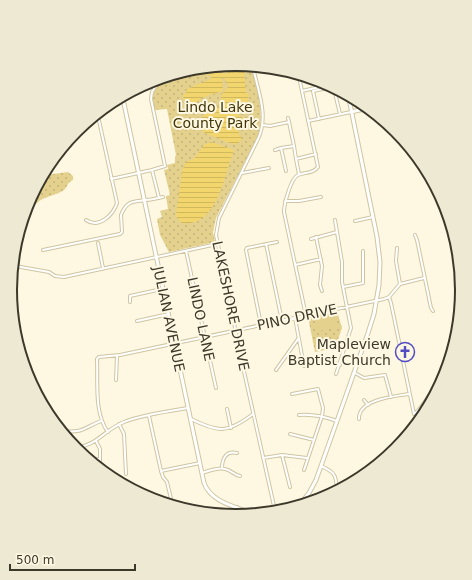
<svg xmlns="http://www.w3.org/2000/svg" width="472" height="580" viewBox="0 0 472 580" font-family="'DejaVu Sans',sans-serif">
<defs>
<pattern id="grass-dots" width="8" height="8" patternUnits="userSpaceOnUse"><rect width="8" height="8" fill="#e4d18d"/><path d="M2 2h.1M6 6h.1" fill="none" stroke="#c4b47a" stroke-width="1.8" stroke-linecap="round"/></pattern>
<pattern id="water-rules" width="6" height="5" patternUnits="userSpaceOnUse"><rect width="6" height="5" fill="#f2d56c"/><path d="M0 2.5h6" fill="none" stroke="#d0b85e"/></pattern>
</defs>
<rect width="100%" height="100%" fill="#fef8e2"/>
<path fill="url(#grass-dots)" d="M236 64 252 67C257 90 265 113 258 136L216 218 213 232 215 242 169 252 160 235 157 219 162 217 160 211 168 209 166 196 170 195 164 170 168 169 167 165 175 163V157L176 155 167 109 155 110C152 98 151 90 161 82L187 77 186 74Z
M68 172 73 176V180C66 184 69 184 65 189 58 196 44 195 36 204H27L46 175Z
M337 311 342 328 335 348 315 352 308 317Z"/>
<path fill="#e4d18d" d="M335 315 338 327 318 331 315 319Z"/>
<path fill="url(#water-rules)" d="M234 64 243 66 246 92 249 96C246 100 250 106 249 112L245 114 239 112 238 116H240L246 121 249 120 251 121 249 124H241L238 130 239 135 242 138 237 144 230 143 205 133 202 130 196 127C199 113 213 114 221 104 221 92 222 94 229 86L224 78H222L223 88 222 91C215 94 209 94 202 98 198 100 196 104 191 106L188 104 187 101 184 99 183 95 186 93 187 89 211 79V75L202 74 200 71 216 68 224 74 234 69Z
M211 142 234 150C224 175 218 227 182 223L176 216 182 171 186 162 195 158 204 145Z"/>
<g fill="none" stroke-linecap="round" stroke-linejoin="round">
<g stroke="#cfc5a3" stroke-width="4">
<path id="minor" d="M253 67C258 91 269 116 258 139L219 218 216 235 243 367 274 506
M299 77 318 167C313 174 305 172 298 175 291 178 284 204 284 212L306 316
M334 89 340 114
M302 91 328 85
M319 119 313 91 332 87
M308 121 351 112
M289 122 294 146
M263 125 270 126 289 122 288 118
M275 150 281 148
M152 170 159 198
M286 171 281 148 294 146 296 159
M242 173 269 168
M299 174 296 159 316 154
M111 179 152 170 165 166 151 99 152 92 159 81 180 77 182 75
M285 201H299L321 197
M86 220C99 229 113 215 117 203L98 116
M335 220 342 262V282L351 328 336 374
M355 221 373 217
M415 235 417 240 431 308 433 311
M316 237 322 266 320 285 322 291
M311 239 337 232
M98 243 103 268
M266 244 282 321
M397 248 396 261 400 284
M43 250 120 234 122 232 121 215C127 200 133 202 146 200 152 200 157 198 163 197
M186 251 216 388
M295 265 321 259
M15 266 49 272 55 276 64 277 217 244
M343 287 363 283V251
M389 297 391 303 414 414C424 407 427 394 437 388
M130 302V296L162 289
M295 318 304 366
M137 321 169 314
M261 325 246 250 247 248 277 242
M330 361 340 365
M276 370 298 339
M355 373 364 378 385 375 391 397
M116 380 117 356
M292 394 318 389 323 408 322 416 304 470
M364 400 368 405
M227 409 231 428
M299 415C313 414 323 416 337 421
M149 416 161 471 163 477 167 482 172 503
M191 419C219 433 228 433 253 414
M359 419C358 399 396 396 409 394
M119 424 124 434 126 474
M63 431C84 433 83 428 101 421
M108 432C94 414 98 382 97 359L99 357 120 355 384 299 389 297 400 284 424 278
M290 434 314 440
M96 441 100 449V465
M75 448C98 445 104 430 124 422 141 415 169 411 188 408
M282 455 290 487
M263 458 282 455 307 458
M91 460 99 459
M321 466C334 472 336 474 337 489
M222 468C222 459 226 450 237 453
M161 471 200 463
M202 473C208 471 219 467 225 469 231 470 234 475 240 476
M326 493H331
M234 516 237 507"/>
</g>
<g stroke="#cfc5a3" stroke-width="5">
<path id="major" d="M123 99 204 483C211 502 234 506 251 513
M351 112 364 109
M301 503 309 493 316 480 337 421 368 333 374 314 379 285 380 262 377 237 349 99"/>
</g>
<use href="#minor" stroke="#fff" stroke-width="2"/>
<use href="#major" stroke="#fff" stroke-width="3"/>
</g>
<defs>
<g id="church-ring" transform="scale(1)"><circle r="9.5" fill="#fef8e2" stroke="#524dc4" stroke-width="1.5"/><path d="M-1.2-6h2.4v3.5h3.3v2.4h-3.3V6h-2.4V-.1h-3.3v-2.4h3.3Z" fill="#524dc4"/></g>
</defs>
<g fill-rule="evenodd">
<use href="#church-ring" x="405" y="352"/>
</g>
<g text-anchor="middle" stroke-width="4" stroke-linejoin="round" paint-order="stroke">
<g font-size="14" fill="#423608" stroke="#fef8e2">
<text x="215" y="112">Lindo Lake<tspan x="215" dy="16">County Park</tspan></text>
</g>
<g font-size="14" fill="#3c382a" stroke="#fef8e2">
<text transform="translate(231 306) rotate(78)" y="5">LAKESHORE DRIVE</text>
<text transform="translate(297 317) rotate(-12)" y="5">PINO DRIVE</text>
<text transform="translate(169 319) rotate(78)" y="5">JULIAN AVENUE</text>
<text transform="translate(201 319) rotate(78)" y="5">LINDO LANE</text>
</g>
<g font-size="14" fill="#3c382a" stroke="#fef8e2" text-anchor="end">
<text x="391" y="349">Mapleview<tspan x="391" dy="16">Baptist Church</tspan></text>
</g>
</g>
<path d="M0 0H472V580H0ZM17 290a219 219 0 1 1 438 0a219 219 0 1 1-438 0Z" fill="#eee9d3" fill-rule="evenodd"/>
<path fill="none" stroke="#3c382a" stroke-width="2" d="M17 290a219 219 0 1 1 438 0a219 219 0 1 1-438 0Z"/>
<path d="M10 564v6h125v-6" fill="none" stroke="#3c382a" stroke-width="2"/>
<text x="16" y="564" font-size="12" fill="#3c382a" stroke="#fef8e2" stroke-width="3" paint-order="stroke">500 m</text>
</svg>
